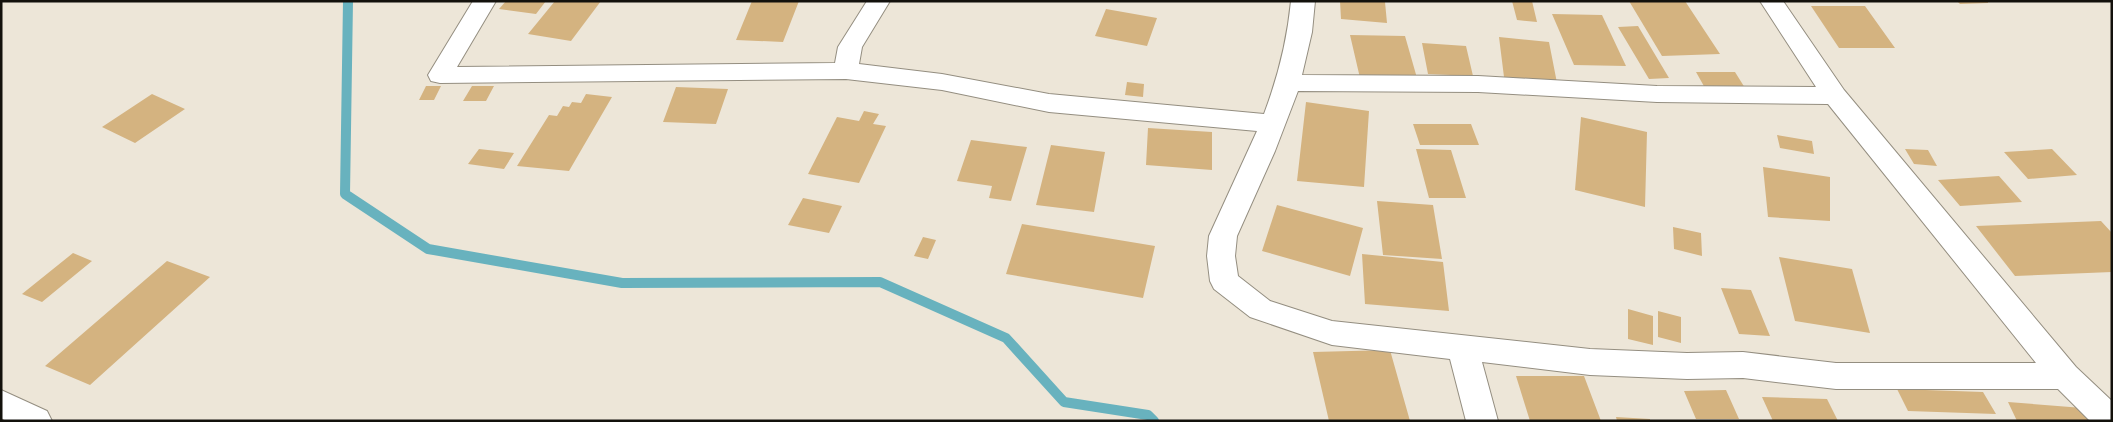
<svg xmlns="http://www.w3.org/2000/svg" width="2113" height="422" viewBox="0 0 2113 422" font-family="'Roboto Condensed',sans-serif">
<rect width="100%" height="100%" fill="#ede6d8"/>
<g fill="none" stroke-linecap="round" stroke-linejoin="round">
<path stroke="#68b2be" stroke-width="10" d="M348 1 345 194 428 249 622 283 880 282 1006 338 1064 402 1148 415 1154 421"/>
</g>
<path fill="#d4b380" d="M506 1H546L536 14 499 9Z
M555 1H601L571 41 528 34Z
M752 1H799L783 42 736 40Z
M1340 1 1385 2 1387 23 1341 19Z
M1512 1H1532L1537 22 1517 20Z
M1629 1H1685L1720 54 1662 56Z
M1957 1H1988V3L1960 4Z
M1811 6H1865L1895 48H1839Z
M1106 9 1157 18 1147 46 1095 36Z
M1552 14 1602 15 1626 66 1574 65Z
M1638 26 1669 78 1649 79 1618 27Z
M1350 35 1405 36 1417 78H1360Z
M1499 37 1549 42 1557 83 1504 77Z
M1422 43 1466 46 1473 76 1428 74Z
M1696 72H1735L1745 88H1705Z
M1127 82 1144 84 1143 97 1125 95Z
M426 86H441L434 100H419Z
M472 86H494L486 101H463Z
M676 87 728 89 716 124 663 122Z
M152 94 185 109 135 143 102 127Z
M586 94 612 97 569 171 517 166 549 115 557 116 563 106 569 107 572 102 581 103Z
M1306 102 1369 111 1364 187 1297 181Z
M864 111 879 114 873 124 886 126 859 183 808 174 837 117 859 121Z
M1581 117 1647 132 1645 207 1575 190Z
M1413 124H1471L1479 145H1420Z
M1148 128 1212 132V170L1146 165Z
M1777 135 1812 141 1814 154 1780 148Z
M971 140 1027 147 1011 201 989 198 992 186 957 181Z
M1051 145 1105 152 1094 212 1036 205Z
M479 149 514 153 504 169 468 164Z
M1416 149 1451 150 1466 198H1429Z
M1905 149 1928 150 1937 166 1914 164Z
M2052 149 2077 175 2028 179 2004 152Z
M1763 167 1830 177V221L1768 217Z
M1999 176 2022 202 1960 206 1938 180Z
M803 198 842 206 829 233 788 225Z
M1377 201 1433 205 1442 259 1383 255Z
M1277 205 1363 228 1350 276 1262 251Z
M2101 221 2112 233V272L2015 276 1976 226Z
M1022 224 1155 246 1143 298 1006 274Z
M1673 227 1701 233 1702 256 1674 249Z
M923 237 936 240 928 259 914 256Z
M73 253 92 261 42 302 22 294Z
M1362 254 1443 262 1449 311 1365 304Z
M1779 257 1852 269 1870 333 1795 321Z
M167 261 210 277 90 385 45 366Z
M1721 288 1751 290 1770 336 1739 334Z
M1628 309 1653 316V345L1628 339Z
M1658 311 1681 317V343L1658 337Z
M1390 350 1410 421H1329L1313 352Z
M1516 376H1584L1601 421H1530Z
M1897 389 1983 392 1996 414 1908 411Z
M1726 390 1739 419H1696L1684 391Z
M1762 397 1827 399 1838 421H1773Z
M2008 402 2083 408 2090 421H2017Z
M1616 417 1650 419V421H1617Z"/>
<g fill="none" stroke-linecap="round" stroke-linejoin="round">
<g stroke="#948e80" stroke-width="2">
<path id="minor" d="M473 1H496L457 67 835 63 838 47 867 1H890L862 47 859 64 942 74 1049 94 1264 114C1278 77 1287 41 1291 1H1315L1312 32 1302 75 1478 76 1657 86 1816 87 1760 1H1783L1844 90 2076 367 2112 401V421H2090L2058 389H1836L1743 378 1687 379 1590 375 1482 362 1498 421H1466L1450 359 1332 345 1250 317 1214 289 1210 281 1207 256 1209 236 1257 131 1049 112 942 90 846 79 440 83 431 81 428 75ZM1298 91 1478 92 1657 102 1828 104 2036 363H1836L1743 352 1687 353 1590 349 1332 321 1270 301 1238 276 1235 256 1237 236 1275 151Z
M1 390 47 411 52 421H6L1 418Z"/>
</g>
<use href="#minor" fill="#fff" fill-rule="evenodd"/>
</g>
<rect width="2113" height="422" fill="none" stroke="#13110c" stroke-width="5"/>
</svg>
